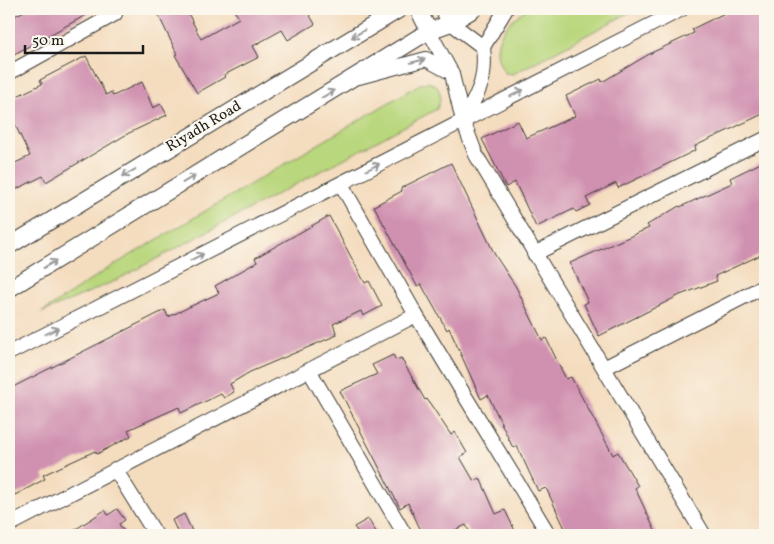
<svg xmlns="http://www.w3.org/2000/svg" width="774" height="544" font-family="Vollkorn,serif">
	<rect width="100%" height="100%" fill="#fbf7ec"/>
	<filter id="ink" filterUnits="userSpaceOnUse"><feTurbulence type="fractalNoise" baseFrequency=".02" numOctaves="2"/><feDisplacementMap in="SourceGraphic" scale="10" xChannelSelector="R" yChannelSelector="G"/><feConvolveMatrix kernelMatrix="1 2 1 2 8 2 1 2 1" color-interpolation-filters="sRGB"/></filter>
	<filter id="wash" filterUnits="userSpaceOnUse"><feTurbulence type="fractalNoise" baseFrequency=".0096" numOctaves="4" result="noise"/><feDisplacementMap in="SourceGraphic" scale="20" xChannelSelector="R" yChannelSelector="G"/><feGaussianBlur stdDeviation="1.12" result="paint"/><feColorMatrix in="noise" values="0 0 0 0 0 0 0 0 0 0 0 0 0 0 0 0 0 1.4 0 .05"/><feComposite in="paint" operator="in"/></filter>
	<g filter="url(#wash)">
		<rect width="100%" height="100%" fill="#f4dcbe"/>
		<path fill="#b9d77d" stroke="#6a7a4c" d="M527,9H636L513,74L505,73C486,47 504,23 527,9Z
			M428,82L436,85C442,94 441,99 437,109L115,281L41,313L109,268L420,84Z"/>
		<g id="blocks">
			<path fill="#d091b0" d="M28,9H97L9,57V19Z
				M164,9H186L201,39L239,18L233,9H306L315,24L288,40L282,30L253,46L259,57L224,75L225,77L197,93L175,55L177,54L157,12Z
				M733,9H765V113L695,146L696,150L618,188L616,183L586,198L590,205L576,212L574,209L536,227L515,182L506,187L482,139L518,121L526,138L575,116L566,96L601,79L602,82L651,53L694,33L692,29Z
				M86,56L106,95L111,92L113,96L142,82L153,108L161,104L167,115L129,133L46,182L43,176L9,193V166L30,156L9,112V100L42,84L40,80Z
				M765,161V253L715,276L717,281L680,295L599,336L584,304L588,302L570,263L649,228L647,225L679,206L680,207L732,183L730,178Z
				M451,163L495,255L516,287L542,340L546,338L566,379L571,377L613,455L618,452L638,486L635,488L657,535H568L546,488L538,491L517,446L513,448L488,395L481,399L449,328L447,330L421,284L417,286L374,206L402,191L401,188Z
				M329,216L365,283L369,281L382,306L363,316L361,311L333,324L337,335L250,372L230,384L234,392L224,398L221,394L181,413L179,407L128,430L131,436L97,454L95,451L43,475L45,479L15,495L9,482V389L165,310L168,317L219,293L215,286L257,262L255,258Z
				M393,355L396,360L401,358L425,400L427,399L451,435L455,432L467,453L460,457L474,481L480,478L496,514L505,510L517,535H471L466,525L444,535H423L408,503L400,508L340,391L377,374L372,365Z
				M117,509L125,520L119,524L126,535H67L105,510L108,515Z
				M184,514L192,531L179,535L172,520Z
				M368,519L378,535H360L354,527Z"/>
		</g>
	</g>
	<g filter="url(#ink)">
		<use href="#blocks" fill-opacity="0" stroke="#3c3934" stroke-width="1"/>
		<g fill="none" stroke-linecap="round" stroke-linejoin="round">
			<g stroke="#3c3934" stroke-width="16">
				<path id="minor" d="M451,23L483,47C487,81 478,93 463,121
					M429,31L452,74L463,121L476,155L704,535
					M483,47L506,9
					M9,73L115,14
					M359,77L426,59L452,73
					M341,184L416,315L549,535
					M534,254L765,139
					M9,353L682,9
					M604,368L765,286
					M309,370L405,535
					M115,469L156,535
					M9,525L416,315"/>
			</g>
			<g stroke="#3c3934" stroke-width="18">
				<path id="tertiary" d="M418,9L429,31
					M443,9L451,23
					M9,246L400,9
					M9,289L429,31L451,23L474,9"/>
			</g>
			<use href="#minor" stroke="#fff" stroke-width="14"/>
			<use href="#tertiary" stroke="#fff" stroke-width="16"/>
		</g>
		<defs><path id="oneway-shaft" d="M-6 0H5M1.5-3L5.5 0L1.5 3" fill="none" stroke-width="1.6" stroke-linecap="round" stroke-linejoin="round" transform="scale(1.25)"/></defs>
		<g stroke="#999">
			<use href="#oneway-shaft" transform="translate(358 34) rotate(149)"/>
			<use href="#oneway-shaft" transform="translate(418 61) rotate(-13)"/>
			<use href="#oneway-shaft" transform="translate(517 93) rotate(-27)"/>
			<use href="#oneway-shaft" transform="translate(328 94) rotate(-31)"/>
			<use href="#oneway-shaft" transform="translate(373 167) rotate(-27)"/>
			<use href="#oneway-shaft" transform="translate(129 173) rotate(149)"/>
			<use href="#oneway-shaft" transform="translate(189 179) rotate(-31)"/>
			<use href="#oneway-shaft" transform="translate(197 257) rotate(-27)"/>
			<use href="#oneway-shaft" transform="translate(50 264) rotate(-31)"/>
			<use href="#oneway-shaft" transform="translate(52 331) rotate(-27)"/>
		</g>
	</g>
	<g text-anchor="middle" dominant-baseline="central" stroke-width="4" stroke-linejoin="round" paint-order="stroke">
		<g font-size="15" fill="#1c1c1c" stroke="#fbf7ec">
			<text transform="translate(204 127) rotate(-31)">Riyadh Road</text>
		</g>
	</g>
	<rect width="774" height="544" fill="none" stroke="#fbf7ec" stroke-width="30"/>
	<path d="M25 45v8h118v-8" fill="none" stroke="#1c1c1c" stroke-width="2.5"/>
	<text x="32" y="45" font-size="15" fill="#1c1c1c" stroke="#fbf7ec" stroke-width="4" paint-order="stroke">50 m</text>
</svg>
